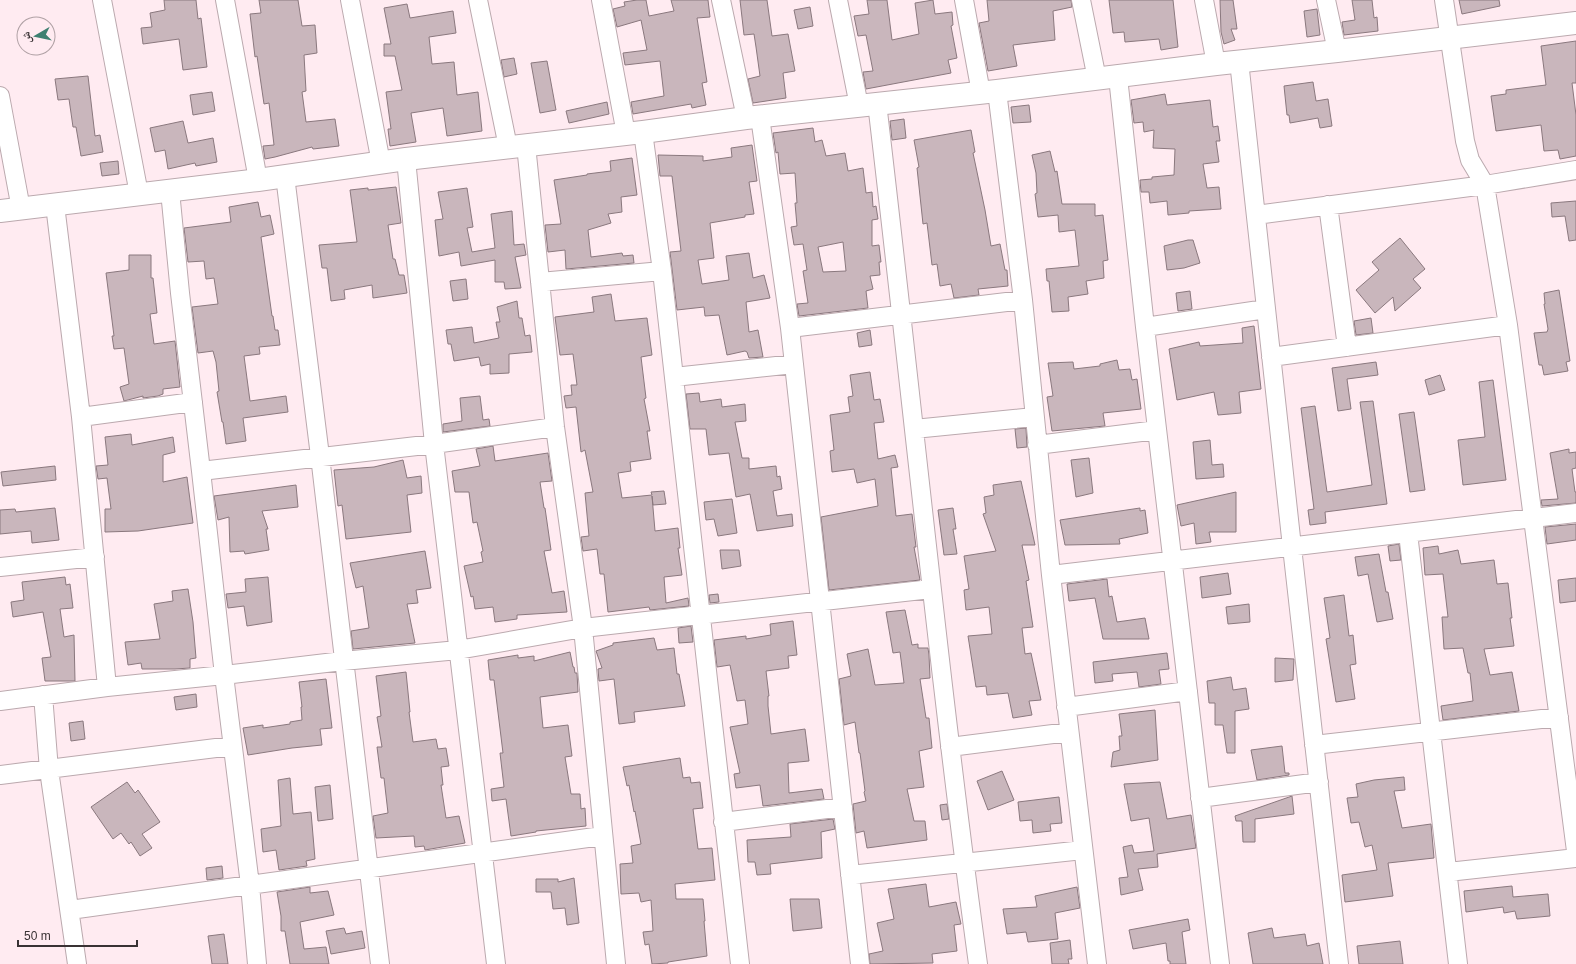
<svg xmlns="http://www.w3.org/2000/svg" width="1576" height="964" font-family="Arial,'Noto Naskh Arabic',sans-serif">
	<rect width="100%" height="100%" fill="#ffebf1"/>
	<path fill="#c9b6bc" stroke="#8a787e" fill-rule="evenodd" d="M164,0H196L198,19L201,18L207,67L183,70L179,39L143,44L141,28L152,27L150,13L165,10Z
		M259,0H298L302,26L315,25L317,53L304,55L306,91L302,92L306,122L335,119L339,146L313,149L312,147L275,157L265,159L263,146L274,145L269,103L264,104L257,56L255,57L250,14L261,13Z
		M637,0H646L649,16L674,11L671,0H708L710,17L697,18L707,82L702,83L706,105L692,108L691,104L633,114L631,102L664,96L660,61L625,65L623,53L647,50L641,20L617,27L613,9L625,6L624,2Z
		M740,0H767L772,36L788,34L795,71L783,73L786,98L753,103L748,79L760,76L756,47L754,34L744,35Z
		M867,0H887L892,40L919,34L915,3L933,0L935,14L952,12L953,25L951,26L957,58L948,60L951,73L866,89L863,72L873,71L866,35L858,36L854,16L869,14Z
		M987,0H1071L1072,7L1053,11L1055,40L1013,45L1017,66L988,71L979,23L989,21Z
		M1109,0H1173L1178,47L1161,50L1159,39L1125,42L1124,32L1113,33Z
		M1220,0H1233L1237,29H1231L1235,40L1224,44L1221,32Z
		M1352,0H1372L1374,18L1377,17L1378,31L1344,35L1342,22L1355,20Z
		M1459,0H1499L1500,6L1462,14Z
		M407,4L410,18L453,11L456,33L429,37L432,64L454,62L457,95L478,92L482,131L447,136L443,108L411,113L416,142L390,146L388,129H391L386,92L402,90L395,56H384V44H391L384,8Z
		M810,7L813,26L798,29L794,10Z
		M1317,9L1320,35L1307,37L1304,11Z
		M1576,41V83H1572L1576,115V156L1560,159L1558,150L1544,151L1541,125L1496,131L1491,96L1506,94V90L1546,85L1541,46Z
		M514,58L517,74L504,77L501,60Z
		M547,61L556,110L540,113L531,63Z
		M88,76L95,136L100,135L103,152L81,156L76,127H73L69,99L58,100L55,79Z
		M1313,82L1316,101L1328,99L1332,126L1320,128L1318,118L1290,123L1289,115H1287L1284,86Z
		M212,92L215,111L193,115L190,95Z
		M1165,94L1167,105L1210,100L1213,127L1218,126L1220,141H1216L1219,162L1203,164L1207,188L1219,187L1221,209L1189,211V213L1168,215L1167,201L1150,203L1149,192H1141L1140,180L1152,179V177L1174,175L1175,149L1153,148L1154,130L1144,132L1143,122L1134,123L1131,100Z
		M607,102L609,114L569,123L566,111Z
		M1029,105L1031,122L1013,123L1011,107Z
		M904,119L906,138L892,140L890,121Z
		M183,121L188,143L213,138L217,162L196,166L195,163L168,169L165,150L155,152L150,128Z
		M813,128L815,142L822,140L826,156L845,153L848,171L863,168L866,193L872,192L873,207L876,206L878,219L872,220V246L879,245L881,262H879L880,275L870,276L873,289L866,291L868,308L799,316L797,304L808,303L803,271L807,270L803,244L794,245L791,227L797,226L795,203H797L795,173L780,174L778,152L776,153L773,133ZM843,242L846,271L823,272L818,247Z
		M971,130L975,152L973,153L985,210L991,246L1000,244L1005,270H1007L1008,286L978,289L979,295L954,298L951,284L940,286L937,264L932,265L927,223L923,224L917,168L919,167L914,140Z
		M752,145L757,181L749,182L754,214L745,215V217L710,223L714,258L698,260L702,284L729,280L726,256L749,253L753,278L764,275L770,298L746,302L749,332L758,330L763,357L749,358L747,352L745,351L727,355L719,315L705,316L704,307L677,310L670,252L681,251L672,176H660L658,155L703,156V161L732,157L731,148Z
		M1050,151L1055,172L1057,171L1062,204H1095V216L1103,215L1108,260L1103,261L1104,278L1086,281L1088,294L1068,297L1069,311L1052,312L1049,281H1047L1046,269L1079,266L1075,230L1059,232L1058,215L1038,217L1035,194L1037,193L1036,173L1032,155Z
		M632,158L637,195L621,197L622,212L608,214L611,223L588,230L591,257L622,253L623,256L633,255L634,263L566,269L565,250L548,252L545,225L561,224L554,180L587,175V174L611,171L610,161Z
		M118,161L119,174L102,176L100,163Z
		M396,187L401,223L388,225L393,259H395L399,275H404L407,293L373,298L372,285L344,290L345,299L331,301L327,268H322L319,245L357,242L350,190L368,188V190Z
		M467,188L473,227L467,228L472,252L495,248L491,214L512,211L514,245L524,244L526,255L515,257L521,288L505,289L504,282H495V260L461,266L459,252L439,256L435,220L443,219L438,192Z
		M1576,201V240L1569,241L1565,216L1552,217L1551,203Z
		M258,202L261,217L270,215L274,234L261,237L272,316H273L275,330H278L280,345L259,347L260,354L244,356L250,401L286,396L288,412L243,418L246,441L226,444L223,422H222L217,392L219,391L216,362L213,351L198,353L192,307L218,304L214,278L206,279L204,261L188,262L184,228L231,222L229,207Z
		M1400,238L1425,269L1413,279L1421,288L1395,311L1393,297L1375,313L1356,290L1379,270L1372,262Z
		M1188,240H1193L1200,263L1184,268L1167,270L1164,246Z
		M129,255H151V278H153L157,313L150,314L154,344L175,341L180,387L163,389V394L158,396L143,398V396L124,401L120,387L129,384L124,348L114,349L112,336H114L106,273L129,270Z
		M466,279L468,299L453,301L450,281Z
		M1559,290L1570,361L1566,362L1568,371L1544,375L1542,365H1539L1534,333L1547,332L1548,329L1544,304H1545L1544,293Z
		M1190,291L1192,309L1178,311L1176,293Z
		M611,294L615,321L647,318L652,355L641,357L646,398L644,399L650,431H647L651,459L630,462L631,471L618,473L622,498L652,495L651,492L664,491L666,504L653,505L652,496L655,531L678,528L680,548H678L682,575L664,577L666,603L688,598L689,606L650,610L649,607L608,612L604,574H600L597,549L583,551L581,537L589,536L585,493L593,492L585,450L581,452L576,407L566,408L564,396L572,395L571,385H577L573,354L560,355L555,317L594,312L592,297Z
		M517,301L519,318H522L525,336L530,335L532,352L509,354V373L490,374V364L481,366L479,357L454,361L451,344H448L446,330L472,327L474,343L499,338L496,322H500L497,307Z
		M1371,318L1373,333L1356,335L1354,321Z
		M1254,326L1261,389L1239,392L1241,413L1218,415L1214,392L1177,400L1169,349L1199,342L1200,346L1243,343L1242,328Z
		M870,330L872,345L859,347L857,333Z
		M1117,360L1119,370L1130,369L1132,380L1137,379L1141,409L1103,413L1105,426L1052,431L1047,397L1053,396L1048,363L1073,362L1074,369L1100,366V364Z
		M1376,362L1378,375L1347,379L1351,409L1338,411L1332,368Z
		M870,372L874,400L880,399L884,422L874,423L878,459L895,455L898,467L891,468L896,516L912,514L916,547H914L920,580L829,590L821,517L878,506L875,479L857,483L854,469L832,472L830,451L834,450L830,415L850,412L848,397L853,396L850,375Z
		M1440,375L1445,390L1429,395L1425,380Z
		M1493,380L1506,480L1463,485L1458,440L1485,437L1479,382Z
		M699,393L700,402L721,399L722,407L745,404L746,421L735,422L742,458H749V469L776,466L777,477L780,476L782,489L773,491L777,516L792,514L793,526L757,531L750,494L736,497L729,453L709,455L706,429H690L686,394Z
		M480,396L483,420L489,419L490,426L443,432V424L462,421L460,398Z
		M1373,401L1387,504L1325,512L1326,523L1310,525L1308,510L1314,509L1301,408L1315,406L1327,492L1372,485L1360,402Z
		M1414,412L1425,490L1410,492L1399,414Z
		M1026,428L1027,447L1017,448L1015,429Z
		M131,434L132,445L173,437L175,452L163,455V482L187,477L193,523L138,531L105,532V509H111L107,478L98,479L96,466L108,465L105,437Z
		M1210,440L1212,465L1223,464L1224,477L1196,479L1193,442Z
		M493,446L495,461L548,453L552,481L540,482L544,508H545L551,550L544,551L552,593L564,591L567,612L517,615V619L495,622L493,607L475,609L473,596L471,597L464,566L483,562L481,552L483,551L477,522L473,523L469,492H455L452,471L480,466L476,449Z
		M1569,449V453L1576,452V468L1572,469L1575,492H1576V503L1542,506L1541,500L1558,499L1550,453Z
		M1089,458L1093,493L1076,497L1071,460Z
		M403,460L407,478L421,476L422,493L407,495L411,532L346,539L342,505L338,506L334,470L374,467Z
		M55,466L56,480L3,486L1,472Z
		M1021,481L1035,545H1022L1029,580L1026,581L1033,627L1022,628L1025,654L1031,653L1041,700L1029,701L1032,715L1013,718L1008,693L987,695L986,686L976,687L968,636L992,634L989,607L966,610L964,590L969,589L964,556L996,551L983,514L986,513L984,497L994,495L993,485Z
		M296,485L298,507L262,511L268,529H266L269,550L245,554L244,551L230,552L229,517L218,520L214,496Z
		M1236,492V532H1209L1211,542L1196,544L1194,523L1181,526L1177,505Z
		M732,499L737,533L718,536L714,519L706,520L704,502Z
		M55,508L59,540L32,543L31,531L0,534V510L15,509L16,512Z
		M953,508L956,529H953L957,554L944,555L938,510Z
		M1140,508V511L1145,510L1148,533L1119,539L1120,544L1065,545L1060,520Z
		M1576,524V540L1547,544L1545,527Z
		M1399,544L1401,560L1390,561L1388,546Z
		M1438,546L1439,554L1458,550L1461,564L1494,560L1497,584L1508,583L1512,618H1510L1514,646L1484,649L1490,675L1512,672L1519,711L1443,720L1441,706L1473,701L1470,673H1468L1463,648L1444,649L1442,617H1448L1443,574L1425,575L1423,548Z
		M720,550H739L741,566L722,569Z
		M425,551L431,588L416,590L418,603L407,604L415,643L353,649L351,631L369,628L363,586L356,588L350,563Z
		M1379,554L1386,592H1388L1393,619L1377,622L1368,574L1358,576L1355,557Z
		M1228,573L1231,594L1202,598L1200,577Z
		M65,577L66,585L70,584L73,608L60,609L64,637L74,635L75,681H45L42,658L51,657L43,612L13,617L11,602L24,600L22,582Z
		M268,577L272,622L247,626L244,606L228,608L226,594L246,592L245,579Z
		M1576,578V601L1560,603L1558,580Z
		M1107,579L1109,597L1112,596L1117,622L1145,618L1149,639H1103L1095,598L1069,601L1067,584Z
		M188,589L193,622L196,658L190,659V668L175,669H142L141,663L128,665L125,642L160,639L154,604L173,601L172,591Z
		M718,594L719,602L710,603L709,595Z
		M1344,595L1349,636L1353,635L1356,664L1350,665L1355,699L1336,702L1326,639L1330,638L1324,598Z
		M1249,604L1250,622L1228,624L1226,607Z
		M905,610L912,645L918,644V648H928L929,655L930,678L920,679L926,718H929L932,748L919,751L924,787L907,789L914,821H925L927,840L867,848L864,831L856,833L853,804L866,801L864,792L865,791L860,753H859L855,722L844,725L839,679L851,676L847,654L868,649L875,685L904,683L900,652L893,653L886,612Z
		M793,621L797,655L788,656L789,668L766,671L769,696H768V706L771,734L805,729L809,761L788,763L789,793L822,789L824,799L763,806L760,785L736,788L734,774L740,773L730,727L748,724L745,700L737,701L730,665L717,667L714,640L746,636V639L771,635L770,624Z
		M691,626L693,642L679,643L678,628Z
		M654,638L657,650L674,648L677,674H679L685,706L634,712L635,722L619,724L614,679L599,681L598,669L602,668L596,651L613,645V643Z
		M570,652L573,667H574L575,673H577L578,692L540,697L543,728L568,725L572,756L565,757L571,794H580L581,809L585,808L586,826L536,831V832L511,836L506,799L492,801L491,789L504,787L500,753H503L494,680H490L488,660L518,655V658L534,656V661Z
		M1167,653L1169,669L1159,670L1161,684L1139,687L1137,672L1112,674L1113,681L1095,683L1093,662Z
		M1275,658L1294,659L1293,680L1275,682Z
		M406,672L410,712H409L413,742L436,739L438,749L446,748L449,766L441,767L443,785H441L446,818L459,816L465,843L425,850L424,846L415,847L414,836L376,838L373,816L388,813L384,778H381L377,747H382L377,717L381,716L376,676Z
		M1231,677L1233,690L1246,688L1249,709L1235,711V753H1227L1223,725H1215V703H1209L1207,681Z
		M326,679L332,728L320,729L322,745L292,748L248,755L243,728L263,725V728L290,724V722L302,720L301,707H302L299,682Z
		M196,694L197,707L176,710L174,697Z
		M1155,710L1158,760L1111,767L1113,752L1120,750L1119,736H1122L1119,714Z
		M83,721L85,739L71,741L69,723Z
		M1282,746L1285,773H1289V775L1257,780L1251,750Z
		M680,758L683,778L690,777L691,783L700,782L703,808L693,809L698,849L712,848L715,880L675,884L676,899H703L705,921H704L707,956L668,962V963L652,964L649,944L645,945L643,932L653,931L651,900L641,902L639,893L621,894L620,864L633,863L631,846L641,844L635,811L634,812L629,785L627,786L623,767Z
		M1002,771L1014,800L988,810L977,781Z
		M1404,777L1405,790L1394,791L1402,828L1431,824L1434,858L1388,863L1393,896L1345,902L1342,875L1377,870L1372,845L1365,847L1359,822L1351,823L1347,798L1358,797L1356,784L1374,780Z
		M290,778L293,814L311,812L315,859L306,861L307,866L279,870L276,850L263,852L261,829L281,826L278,780Z
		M127,782L135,793L138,790L160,822L142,834L152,848L140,856L131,842L129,844L121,833L113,839L91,807Z
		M1160,782L1167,819L1191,815L1196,848L1157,854L1158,867L1138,869L1143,890L1121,895L1119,878L1128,877L1123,847L1132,845L1134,853L1154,851L1149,818L1131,821L1124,784Z
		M330,785L333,819L318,821L315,787Z
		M1292,796L1294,814L1255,819V842H1243L1242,821H1236L1235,816Z
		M1059,797L1062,823L1050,824L1051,831L1033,833L1032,820L1020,821L1018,802Z
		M947,804L949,819L942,820L940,805Z
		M833,819L835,829L821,832L822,858L770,864L771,874L757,875L755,862H748L747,840L791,837L790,824Z
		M222,866L223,878L207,880L206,868Z
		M574,878L579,923L567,925L565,908L553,909L551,892H536V879H558V882Z
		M926,884L929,907L956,902L961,924L954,925L957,951L932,954L933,963L870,964L869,954L883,951L877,923L894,919L888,889Z
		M1512,886L1513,897L1548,894L1550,916L1517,919L1515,911L1504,913L1503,907L1466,912L1464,891Z
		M310,887V893L328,891L334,915L300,922L304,949L326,947L329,964H290L285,931H281V916L277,892Z
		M1077,887L1080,908L1055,913L1058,939L1028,942L1026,932L1007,934L1003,909L1037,907L1035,896Z
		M790,899H819L822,928L793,931Z
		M1188,919L1190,930L1182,932L1186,964H1170V961H1168L1166,943L1133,949L1129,930Z
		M344,928L346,934L362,931L365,948L331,954L326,931Z
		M1272,928L1274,938L1305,934L1307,946L1319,943L1323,964H1253L1248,933Z
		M224,934L228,964H212L208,936Z
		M1070,940L1072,959H1068L1069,964H1052L1050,943Z
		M1400,941L1403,964H1359L1357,946Z"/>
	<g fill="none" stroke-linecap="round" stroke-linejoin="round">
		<g stroke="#bba9ae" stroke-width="20">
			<path id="minor" d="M102,0L139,194
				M225,0L258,180
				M350,0L381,163
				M478,0L508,147
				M601,0L626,134
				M721,0L746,118
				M838,0L859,106
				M964,0L981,93
				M1081,0L1097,79
				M1204,0L1216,64
				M1326,0L1337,51
				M1444,0L1465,141L1470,160L1485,185L1508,325L1576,851
				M1239,61L1292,547L1339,964
				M1118,77L1145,327L1220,964
				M997,91L1023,300L1051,575L1097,964
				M0,96L21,209
				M877,103C911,390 939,678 978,964
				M760,117L790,328L860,964
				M643,132L662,271L740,964
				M526,145L555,427L583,628L616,964
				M406,159L434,444L496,964
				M285,176L320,456L380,964
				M170,191L180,293L201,471L224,675L250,885L257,964
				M55,205L81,417L107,687
				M1328,205L1347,347
				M1256,215L1485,185L1576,170
				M540,282L662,271
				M1145,327L1266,309
				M790,328L1023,300
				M1271,357L1508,325
				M674,377L794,364
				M81,417L193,402
				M914,429L1034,417
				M1037,445L1157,430
				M201,471L434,444L555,427
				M1408,533L1458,964
				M0,567L95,557
				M1051,575L1576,513
				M43,695L49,770L77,964
				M0,701L107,687L224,675L343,661L458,650L583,628L931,589
				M1066,707L1188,691
				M1314,745L1559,717
				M950,747L1069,732
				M0,775L232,746
				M1200,798L1319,782
				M723,822L843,807
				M1448,872L1576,858
				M850,875L1083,850
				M70,910L602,836"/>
		</g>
		<g stroke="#bba9ae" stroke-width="24">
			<path id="tertiary" d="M0,211L258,180L406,159L643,132L746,118L997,91L1216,64L1337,51L1576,23"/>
		</g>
		<use href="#minor" stroke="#fff" stroke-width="18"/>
		<use href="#tertiary" stroke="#fff" stroke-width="22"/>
	</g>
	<g transform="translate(36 36) rotate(261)"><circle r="19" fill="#ffebf1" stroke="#b0a1a5"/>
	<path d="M0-3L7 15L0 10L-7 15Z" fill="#3e8071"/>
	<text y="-6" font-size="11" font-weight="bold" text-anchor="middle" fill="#393234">ش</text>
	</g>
	<path d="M18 940v6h119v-6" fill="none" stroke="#393234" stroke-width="2"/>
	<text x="24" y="940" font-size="12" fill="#393234" stroke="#ffebf1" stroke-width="3" paint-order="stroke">50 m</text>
</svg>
